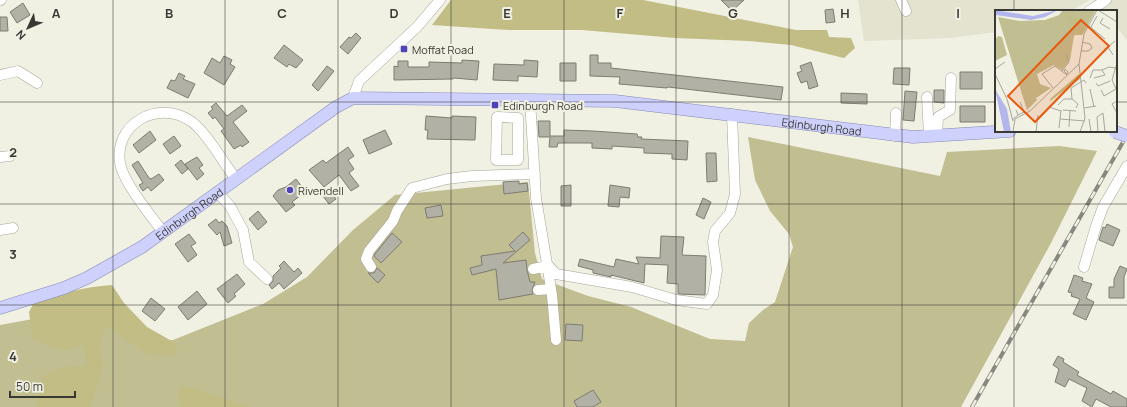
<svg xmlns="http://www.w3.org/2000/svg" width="1127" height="407" font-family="Manrope,sans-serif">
	<rect width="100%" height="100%" fill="#f0f0e3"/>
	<path fill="#e4e3cf" d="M858,0H1090L1070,11H996V32L950,38L864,41Z
		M1093,0H1127V40L1116,27V11H1102Z"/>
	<path fill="#c1be91" d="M748,137L940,176L947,152L1059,146L1097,151L1051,243L961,407H0V325L33,319L97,290L137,343L173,340L263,304L307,277L353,230L395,195L528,182L535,253L542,279L588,296L631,307L710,339L745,341L749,323L763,310L775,302L793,247L789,234L770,211L755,180Z"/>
	<path fill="#c1bd84" d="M451,0H643L796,30H827L829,37L851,38L855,48L844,58L791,45L749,41L675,38L582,30H508L432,25Z
		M112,285L124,303L147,327L177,344L173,356L146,353L105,325L100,346L103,367L91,407H36L42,377L61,368L87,365L84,345L66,350L33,340L29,312L34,302C60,293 84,287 112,285Z
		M183,385L250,407H180L178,392Z"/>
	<path fill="#b1b1a5" stroke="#7d7c71" d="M721,0H744L732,11Z
		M23,3L30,15L17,23L10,12Z
		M833,9L835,22L826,23L825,10Z
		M0,17H7L8,31H0Z
		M356,33L361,38L348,54L340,47L349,37L351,38Z
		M284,45L303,60L296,68L289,64L287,67L274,58Z
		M590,55H598V63H611V68L783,87L781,100L668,87L667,88L619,84L620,77L590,76Z
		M224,56L232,60L230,64L235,67L224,85L204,73L212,58L220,63Z
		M462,60L479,61L477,80L454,78L453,79L394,80V66L398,67V61H408V67H429V62L462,63Z
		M524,60L538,61L537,77L518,76V81L493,80L494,64L524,65Z
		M811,62L818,86L809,89L807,81L801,83L797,73L802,71L800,66Z
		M560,63H576V81H560Z
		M327,66L334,71L318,91L312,85Z
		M894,68H910L909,85L893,84Z
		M960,72H982V89H960Z
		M179,73L185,76L183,79L195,84L188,98L167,88L171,80L175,81Z
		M934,90H944V103L934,102Z
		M905,91L917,92L914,121L903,120Z
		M841,93L867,94V104L841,103Z
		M216,103L227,116L242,105L247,111L233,122L249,142L242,147L241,145L234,149L221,131L224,129L215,117L213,119L208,113L213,109L211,107Z
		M960,106H985V122H960Z
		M426,116L452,118V116L476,117L475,140L427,139L428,130H425Z
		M538,121H550V136H564V130L593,131L637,134L638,137H642L641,139L688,141L687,160L672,159V154L644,153V148L612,146V149L592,148V143H558L557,147H549L550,137H539Z
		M385,130L392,144L369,154L363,140Z
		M150,131L156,140L139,153L133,145Z
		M174,136L181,146L170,154L163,144Z
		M348,147L354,156L348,160L354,169L349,173L359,186L351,191L339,175L324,187L309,170L323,160L326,163Z
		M706,153H716L717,181L707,182Z
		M197,157L203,165L199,168L204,174L197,180L185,164Z
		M181,160L188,169L182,174L175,165Z
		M138,161L149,178L151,179L159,174L164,180L151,191L148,187L143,191L139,185L143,183L132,165Z
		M296,179L302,187L298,191L301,195L292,202L295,205L286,212L273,196L278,190L286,187Z
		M519,181V184L527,183L528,191L504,194L503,182Z
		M571,185V206H561V186Z
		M610,185L630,188L629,198L620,197L619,207L608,206Z
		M330,190L336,199L329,204L323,196Z
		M703,198L711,202L704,219L696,215Z
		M441,205L443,216L427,218L425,208Z
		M258,211L267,222L258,230L249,219Z
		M216,219L219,223L222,221L227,226L232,243L224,246L220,232L217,235L208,225Z
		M1107,224L1120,230L1113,246L1099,240L1103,227L1105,228Z
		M523,232L530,240L503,263L526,260L527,270L530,282H535L532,290L533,294L499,300L496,269L472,275L470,268L482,265L481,256L515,251L509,245Z
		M392,233L402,242L381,263L374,256L375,254Z
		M189,234L196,243L191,246L197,255L188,262L175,244Z
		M661,236L684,237L682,255L706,256L705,295L678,294V284L667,283L668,265L645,264L644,283L611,275V277L593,273V270L578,266L580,259L614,267L616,259L639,264L636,257L660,258Z
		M284,261L294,272L298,268L302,273L284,289L279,283L272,289L269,285L273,281V276L281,268L279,266Z
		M1120,266L1127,269L1124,277V298H1109V287H1114V279Z
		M377,268L385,275L378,283L368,273H374Z
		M237,274L245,284L234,294L236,296L228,303L217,289Z
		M1074,275L1083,278L1082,281L1092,284L1086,298L1094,302L1086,320L1073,314L1080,299L1071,296L1072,293L1068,292Z
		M197,291L207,304L188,320L178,307Z
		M151,298L165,309L155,321L142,311Z
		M566,324L583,325L582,341L565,340Z
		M1058,356L1064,359L1063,362L1079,372L1077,375L1111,394L1113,391L1127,399V407H1111L1096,399L1092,407L1082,401L1087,388L1069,379L1065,387L1055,382L1059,369L1053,365Z
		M593,390L601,402L593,407H577L574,401Z"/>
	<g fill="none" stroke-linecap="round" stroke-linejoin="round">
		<g stroke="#a6a599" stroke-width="11">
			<path id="minor" d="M0,0H1
				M901,0L906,11
				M1089,11L1106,0
				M0,75L18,71L37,83
				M927,97L929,136
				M353,98L359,81L417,27L440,0
				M530,100L536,198L547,264L556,274L632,287L676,300L707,304L713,295L717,270L713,242L715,231L730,213L735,194L732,114
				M497,117L518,118V160H496Z
				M895,136L896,113
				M937,136L938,117L950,110L951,78
				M0,157L10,156
				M218,193L230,206L243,230L249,262L267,279
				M0,230L13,228
				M163,232C151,216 123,182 120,163C114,124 157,100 189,120C205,129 224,164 236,179
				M547,264L552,295L556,340
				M371,267L366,259L369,251L393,221L397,211L412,188L447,179L472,176L535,174
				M1084,267L1096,226L1103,207L1127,166
				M533,269L547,266
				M538,290L551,289"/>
		</g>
		<g stroke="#8688b5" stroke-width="13">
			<g id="major">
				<path id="s1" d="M0,308L64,288L87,278L142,247L336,107L353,98L615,101L913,137L1010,131"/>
			</g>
		</g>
		<use href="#minor" stroke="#fff" stroke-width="10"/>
		<use href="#major" stroke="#cfd1fd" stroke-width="12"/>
		<g stroke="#888880" stroke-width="4">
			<path id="rail" d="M972,407L1127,135"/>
		</g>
		<use href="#rail" stroke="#f0f0e3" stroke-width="2.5" stroke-dasharray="8" stroke-linecap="butt"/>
		<g stroke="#8688b5" stroke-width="13" stroke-linecap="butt">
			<path id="major-bridge" d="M1115,132L1127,136"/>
		</g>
		<use href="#major-bridge" stroke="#cfd1fd" stroke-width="12"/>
	</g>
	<path fill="none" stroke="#393934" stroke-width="1" stroke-opacity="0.55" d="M113,0V407M225,0V407M338,0V407M451,0V407M564,0V407M676,0V407M789,0V407M902,0V407M1014,0V11M0,102H996M1116,102H1127M1014,131V407M0,204H1127M0,305H1127"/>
	<g fill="#5043ba" stroke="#f0f0e3" stroke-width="1.5">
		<rect x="400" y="45" width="8" height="8" rx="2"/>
		<rect x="491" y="101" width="8" height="8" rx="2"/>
		<circle cx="290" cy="190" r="4"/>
	</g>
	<g text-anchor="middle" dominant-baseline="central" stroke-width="4" stroke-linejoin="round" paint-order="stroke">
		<g font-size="11" fill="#393934" stroke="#f0f0e3" text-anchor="start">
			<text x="412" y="49">Moffat Road</text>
			<text x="503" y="105">Edinburgh Road</text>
			<text x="298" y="190">Rivendell</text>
		</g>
		<g font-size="11" fill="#393934" stroke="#f0f0e3">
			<text stroke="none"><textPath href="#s1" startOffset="884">Edinburgh Road</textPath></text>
			<text stroke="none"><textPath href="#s1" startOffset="213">Edinburgh Road</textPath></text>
		</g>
	</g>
	<g transform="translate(995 10)">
		<rect width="122" height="122" fill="#f0f0e3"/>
		<path d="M68,0H101L88,24L82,23L79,26L75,50L67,60L59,55L42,64L45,74L56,78L41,88L42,90L32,100L3,7L25,11L50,10L64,5ZM3,26L7,27L12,45L0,51V30Z" fill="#c1be91"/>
		<path d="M76,2V8H82L85,15L84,19L91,18L87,25H78L85,22L72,6ZM84,64L85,69L55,91V89Z" fill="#c1bd84"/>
		<path d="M0,0L38,6L63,0L50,7L36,10L1,5ZM0,79L12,99L16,122H9Z" fill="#b3b6ec"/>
		<path fill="none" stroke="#a7a79d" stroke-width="1" d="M103,0L122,12M108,8L105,13L115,19M93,15L110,29M96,17L102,6M86,41H93L97,38L95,34L87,32M118,45L113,37L120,31M122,53L117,70L122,81M84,54L90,108L85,122M0,59L10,52M70,59L73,62L72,64L69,61ZM107,60L114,57L120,58M67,61L74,52L71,44M0,64L12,89L18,111M95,68L98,60H107M99,68L110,65L107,60M101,73L103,76L115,71M58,78L47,64L60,56L72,65M95,79L99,97M106,80L109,86L121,79M122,91L117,94L122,103M63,95L69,89H77M54,97L66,101M81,98L83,94L77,89L76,78L89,70L91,73M89,98L101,96M68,100L81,101M23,105L29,102L25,92M65,109L90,111M94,109L96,122M17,110L23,105L21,100M74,117L75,101M64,118L66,100M18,122L20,109L35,101L84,54L89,24L102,0M41,122L43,105M103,122L102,107L108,103L110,122"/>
		<path fill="#e8590c" fill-opacity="0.15" stroke="#e8590c" stroke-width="2" d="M86,10L114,36L40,112L13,86Z"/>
		<rect width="122" height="122" fill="none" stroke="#393934" stroke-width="2"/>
	</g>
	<g font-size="13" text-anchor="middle" font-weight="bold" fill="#393934" stroke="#f0f0e3" stroke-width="4" stroke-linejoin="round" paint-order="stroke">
		<text x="56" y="18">A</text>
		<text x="169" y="18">B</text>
		<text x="282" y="18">C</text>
		<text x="394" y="18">D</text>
		<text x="507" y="18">E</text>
		<text x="620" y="18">F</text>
		<text x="733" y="18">G</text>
		<text x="845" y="18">H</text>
		<text x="958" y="18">I</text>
		<text x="13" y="157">2</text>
		<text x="13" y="259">3</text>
		<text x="13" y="361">4</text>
	</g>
	<g transform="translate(28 28) rotate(226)" stroke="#f0f0e3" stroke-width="3" paint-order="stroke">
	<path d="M0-3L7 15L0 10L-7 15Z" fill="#393934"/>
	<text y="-6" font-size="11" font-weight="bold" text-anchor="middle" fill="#393934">N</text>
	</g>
	<path d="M10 391v6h65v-6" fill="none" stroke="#393934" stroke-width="2"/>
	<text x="16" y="391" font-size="12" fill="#393934" stroke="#f0f0e3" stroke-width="3" paint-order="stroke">50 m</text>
</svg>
